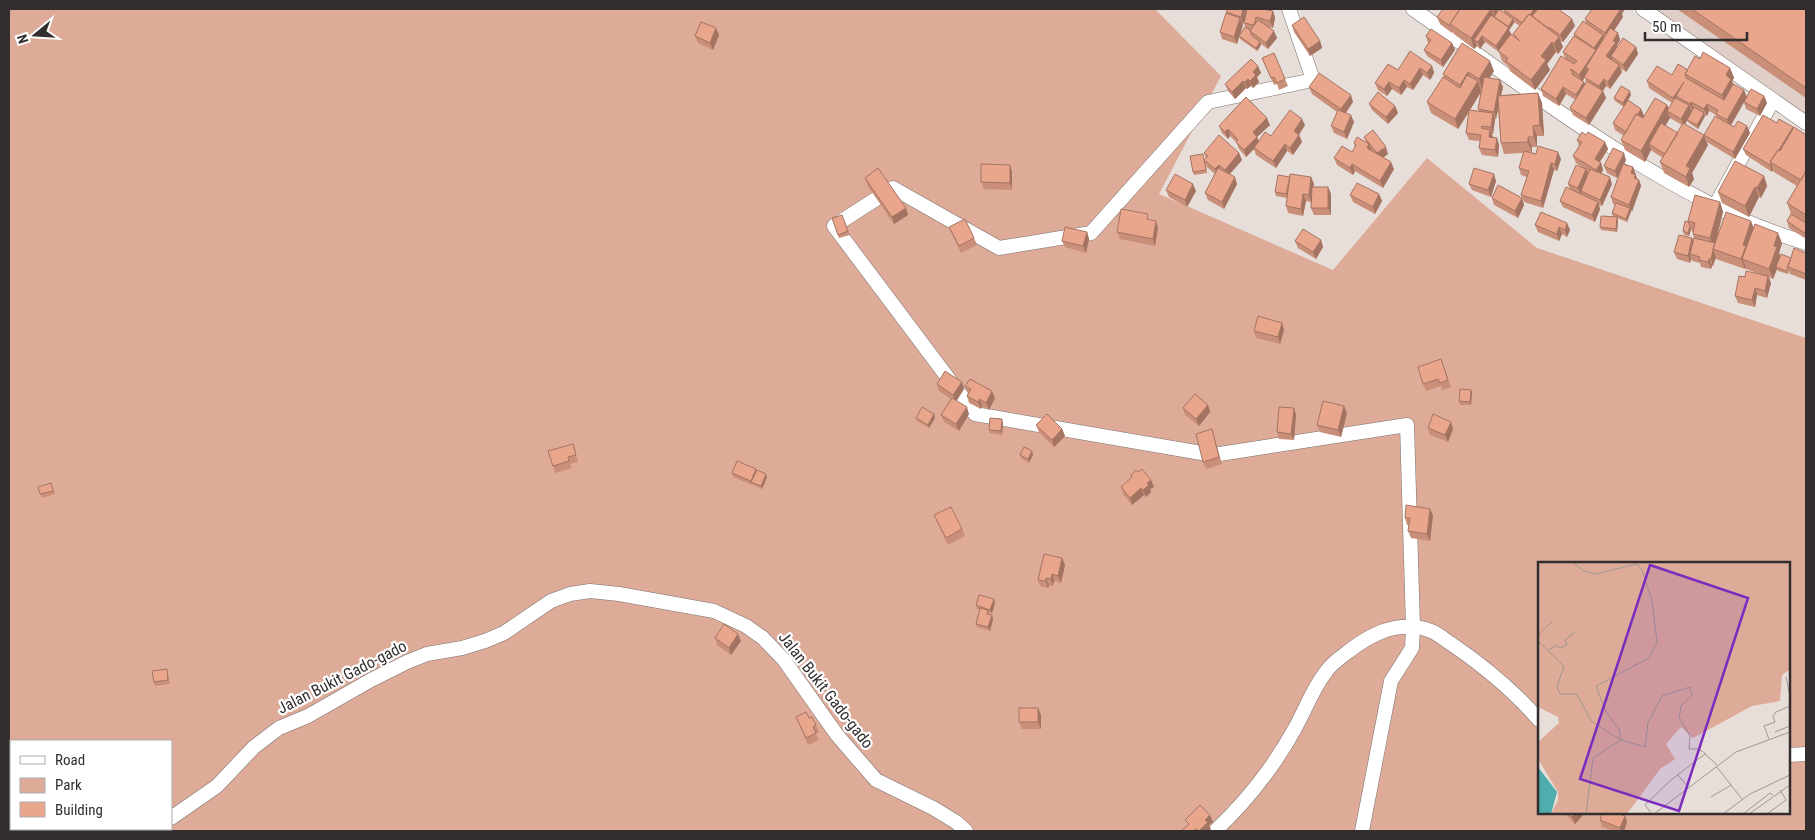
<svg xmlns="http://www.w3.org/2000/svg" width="1815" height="840" font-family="'Roboto Condensed',sans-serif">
	<rect width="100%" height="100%" fill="#e7ddd9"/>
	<path fill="#e0cfc8" d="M1641,9H1806V121Z"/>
	<path fill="#ddab98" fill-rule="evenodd" d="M9,9H1155L1221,76L1159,194L1333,270L1427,158L1537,248L1806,338V831H9ZM1539,564H1789V814H1539ZM11,741H171V829H11Z"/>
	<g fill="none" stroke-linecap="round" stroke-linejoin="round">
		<g stroke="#7c726f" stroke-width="15">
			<path id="minor" d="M1289,9L1313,80L1208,102L1091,233L999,248L893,188L834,226L975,414L1213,455L1407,425L1413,627L1412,648L1391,681L1362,831
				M1413,9C1519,83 1622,163 1739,218C1761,228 1783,236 1806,243
				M1643,9L1806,123
				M1715,206L1773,100
				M1789,755L1806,754
				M171,818L217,786L254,747L279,728L308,716L371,680L407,662L427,654L462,648L485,641L504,633L551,601L570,594L590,591L619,594L714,611L746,626L763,638L784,660L837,735L876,780L933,808L956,822L966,831
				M150,831L154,829
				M1215,831C1247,801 1273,768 1294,730C1305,711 1312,690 1325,673C1332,662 1343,656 1353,648C1371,635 1390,625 1413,627C1418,627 1426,629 1431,631C1439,634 1446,641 1453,645C1485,667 1514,691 1539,720"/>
		</g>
		<use href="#minor" stroke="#fff" stroke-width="14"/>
	</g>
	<path fill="#c98f78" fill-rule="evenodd" d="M1228,9H1264L1273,11L1275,18L1273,28L1269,27L1277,38L1268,49L1261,44V45L1257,51L1240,39L1239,36L1237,44L1222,39L1220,32L1227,14L1226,12ZM1244,21V23L1245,27L1240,34L1243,25L1242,24H1243Z
		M1460,9H1502L1500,11L1505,14L1503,9L1537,10L1575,26L1563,42L1560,41L1563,47L1558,54L1556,52L1547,64L1550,70L1535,90L1510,71L1508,66L1502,61L1499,52L1485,42L1480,49L1477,46L1474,49L1454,34L1453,32L1452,33L1440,24L1437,17ZM1514,22L1520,26L1513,34L1514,36L1511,34L1509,30L1514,23Z
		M1677,9H1806V98Z
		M1622,14L1623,17L1614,30L1618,33L1620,40L1617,45V47H1636L1638,54L1626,72L1620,68L1622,72L1610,89L1606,86L1603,91L1606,98L1589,125L1573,115L1570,108L1576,100L1566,94L1559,106L1543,96L1541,89L1565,58L1563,52L1574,36V34L1586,23L1585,19ZM1585,77L1586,82L1585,84L1582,81Z
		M1292,25L1320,41L1322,48L1310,56L1294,32Z
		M716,28L719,35L713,50L698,43L695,36Z
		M1426,36L1452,43L1455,50L1443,67L1427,56L1424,50L1428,43Z
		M1262,58L1285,79L1288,86L1279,90L1277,84L1274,85Z
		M1700,59L1730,68L1734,78L1732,81L1733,84L1744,90L1746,97L1764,96L1767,103L1760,116L1746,109L1744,102L1731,125L1734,127L1747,126L1750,133L1735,159L1707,142L1704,135L1717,117L1716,115L1709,111L1707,116L1704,115L1705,116L1698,129L1689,123L1687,120L1685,124L1708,145L1692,173L1694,179L1689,187L1664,173L1660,162L1663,158L1652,151L1651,150L1645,162L1625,150L1621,140L1624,136L1615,130L1613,123L1624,107L1615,101L1614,98L1631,95L1628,100L1641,109L1644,116L1642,118L1667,105L1669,109L1672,103L1649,88L1647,81L1688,70ZM1670,118L1682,125L1677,133L1665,125Z
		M1258,66L1261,73L1257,77L1259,82L1253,88L1251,86L1247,89L1246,88L1235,99L1228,91L1225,84Z
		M1432,66L1434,73L1430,80L1423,75L1413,90L1407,87L1401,95L1392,89L1387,96L1378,90L1375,83L1398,70Z
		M1494,71L1489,78L1503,87L1501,95L1538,93L1542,103L1544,136H1537V147H1532V152H1529L1561,159L1557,171L1554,170L1543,208L1524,202L1521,195L1527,177L1521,175L1519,168L1524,153L1504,154L1501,143L1498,109L1496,119H1495L1493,134H1492L1493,137L1497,138L1499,145L1498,157L1482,155L1479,148L1480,141L1469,140L1466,133L1469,112L1458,129L1431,113L1427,102L1444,78L1443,74ZM1481,92L1478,109L1479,111L1470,110Z
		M1309,87L1353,102L1346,113L1354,122L1347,139L1334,133L1331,126L1337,112L1312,94Z
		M1369,104L1395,106L1398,113L1388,124L1372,110Z
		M1777,123L1793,127V128L1806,135V239L1789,228L1787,221L1791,214L1787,203L1797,186L1774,172L1773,170L1772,172L1746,155L1743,149Z
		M1270,125L1257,137L1259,141L1305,125L1299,134L1302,142L1293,155L1287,151L1276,168L1256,155L1254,149L1246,157L1239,149L1236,142L1230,136L1228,139L1222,133L1219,126Z
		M1586,135L1605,142L1608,149L1600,162L1601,163L1603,170L1601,174L1612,184L1602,206L1599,205L1600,209L1595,222L1563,207L1560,201L1570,189L1568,184L1585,169L1576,163L1573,156L1579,146L1577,140Z
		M1364,137L1388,154L1383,158L1394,169L1383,188L1355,171L1353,175L1337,165L1334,158L1352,152L1355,147L1354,143L1366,142Z
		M1204,153H1239L1242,160L1230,174L1237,184L1224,209L1208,200L1205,193L1215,174L1207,167L1206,163L1207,173L1194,175L1193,172L1206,158Z
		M1626,160L1624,164L1633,167L1637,179L1639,180L1641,186L1627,222L1617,218L1618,221L1617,232L1601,230L1600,227L1613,217L1612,213L1615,205L1613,204L1611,197L1621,171L1617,178L1607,173L1604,166Z
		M1010,165L1012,172V190L984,189L981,182Z
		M1764,176L1767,186L1761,198L1759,197L1749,217L1722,203L1718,192Z
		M1290,177H1311L1314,184L1313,187H1328L1331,194V215H1314L1311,208L1312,198L1311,202L1306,201L1303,216L1288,213L1286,206L1287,198L1276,196L1275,192Z
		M865,178L906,208L908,215L894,224L867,185Z
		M1496,181L1491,197L1472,190L1469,184Z
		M1166,190L1196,191L1187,207L1169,197Z
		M1379,194L1382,201L1375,214L1353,202L1350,195Z
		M1695,195L1720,202L1723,212L1717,237L1754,228L1782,243L1779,253L1780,256L1791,258L1806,253V280L1790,274L1789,271L1788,274L1778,271L1777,269L1773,279L1769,277L1771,283L1767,298L1757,295L1755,307L1738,303L1735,296L1745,277L1759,274L1746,269V267L1745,269L1716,259V257L1713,266H1712L1711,269L1701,267L1700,263L1692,261L1691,259L1690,263L1677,259L1674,252L1692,238L1693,240L1694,238L1693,234V232H1692L1691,229L1689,236L1684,235L1683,231L1688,222Z
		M1492,198H1522L1524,205L1518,218L1494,205Z
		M842,215L850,235L839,238L832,218Z
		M1150,220L1158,228L1155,246L1120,239L1117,232Z
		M1567,223L1570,230L1567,237L1562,234L1559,241L1538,232L1535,225Z
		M949,227L974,238L977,245L961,253L952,234Z
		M1087,232L1089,239L1086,253L1065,247L1062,241Z
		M1321,240L1323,247L1316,259L1298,248L1295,241Z
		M1282,323L1284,330L1280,344L1256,338L1254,331Z
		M1441,359L1451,387L1442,390L1441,386L1426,391L1423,384Z
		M962,382L964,389L956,401L969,414L959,431L944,422L941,415L951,399L939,391L937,384Z
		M965,386L995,398L989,410L982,406L981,409L969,403L967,396L968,393Z
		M1471,390L1472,393L1471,405H1460L1459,401Z
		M1208,405L1210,412L1199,426L1185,415L1183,408Z
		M1294,408L1296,415L1294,440L1279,439L1277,432Z
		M1347,413L1341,437L1320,432L1317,425Z
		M934,414L935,418L929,428L917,421L916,418Z
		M1451,422L1453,429L1448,442L1430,435L1428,428Z
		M1003,423L1002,435L990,433L989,430Z
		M1036,425L1062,429L1065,436L1054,447L1039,432Z
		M1212,429L1222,464L1206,469L1203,462Z
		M573,444L578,462L570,464L572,468L555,473L553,466Z
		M1020,455H1033L1029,463L1021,458Z
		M756,469V471L767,477L762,489L753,485L752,484V485L733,477L732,473Z
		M1138,472L1151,480L1154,487L1150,489L1151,492L1146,497L1144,495L1132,505L1123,494L1121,487L1132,478L1131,475Z
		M51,483L55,494L42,498L38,487Z
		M1430,509L1433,515L1430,541L1411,538L1408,531L1409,525H1407L1405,518Z
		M934,515L962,529L965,536L948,545L937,522Z
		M1062,558L1065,565L1061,583L1054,581L1053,586L1049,585L1048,588L1040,586L1038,580Z
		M994,599L995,603L992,613H989V614L993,619L990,631L977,627L976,624L980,610L977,609L976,605Z
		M715,638L741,641L731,655L717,645Z
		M168,673L170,684L155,686L154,682Z
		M1038,708L1041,715V729H1022L1019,722Z
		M796,717L809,718L816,725L819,732L816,734L819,740L808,745Z
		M1565,814H1584L1575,824Z
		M1625,816L1627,822L1624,831H1613L1602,827L1600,820Z"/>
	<path fill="#a47462" d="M1243,9H1248L1243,24L1241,17Z
		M1491,9L1495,19L1482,36L1485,42L1480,49L1478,42L1474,40L1477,46L1474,49L1471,38Z
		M1495,9H1502L1495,18L1493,11Z
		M1534,9H1537L1539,13L1523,24Z
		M1618,9H1625L1622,14L1623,17L1608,40L1605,33Z
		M1273,11L1275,18L1273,28L1270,21Z
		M1240,18L1243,25L1237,44L1234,37Z
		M1513,19L1514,23L1509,30L1511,34L1498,51L1496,46Z
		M1572,19L1575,26L1563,42L1560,35Z
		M716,28L719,35L713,50L710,43Z
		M1274,31L1277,38L1268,49L1266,43Z
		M1618,33L1620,40L1617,45L1618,49L1611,56L1612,59L1609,63L1606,56L1613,41Z
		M1603,35L1606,42L1586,67L1588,72L1582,82L1579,75L1595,51L1594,48Z
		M1559,37L1563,47L1558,54L1554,44Z
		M1320,41L1322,48L1310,56L1308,49Z
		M1260,42L1261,45L1257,51L1256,48Z
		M1552,42L1556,52L1547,64L1550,70L1535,90L1531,80L1541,56Z
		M1452,43L1455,50L1443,67L1441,60Z
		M1636,47L1638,54L1626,72L1623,65Z
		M1490,61L1494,71L1482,90L1479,79Z
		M1619,65L1622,72L1610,89L1608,82Z
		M1258,66L1261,73L1257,77L1259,82L1253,88L1250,81L1253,72Z
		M1432,66L1434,73L1430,80L1427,73Z
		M1420,68L1423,75L1413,90L1410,84Z
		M1730,68L1734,78L1732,81L1735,89L1726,105L1722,95L1726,75Z
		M1468,72L1471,83L1464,95L1460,85Z
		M1248,79L1251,86L1247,89L1245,82Z
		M1604,79L1606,86L1601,93L1599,86Z
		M1404,80L1407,87L1401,95L1399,88Z
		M1500,80L1503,87L1496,119L1494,112Z
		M1243,81L1246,88L1235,99L1232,92Z
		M1478,81L1481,92L1458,129L1455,119Z
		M1389,82L1392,89L1387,96L1384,89Z
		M1584,82L1587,89L1579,102L1576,95Z
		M1684,82L1676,96L1678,101L1676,105L1673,98Z
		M1563,87L1566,94L1559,106L1556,99Z
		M1744,90L1747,97L1730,127L1727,120Z
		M1603,91L1606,98L1589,125L1586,118Z
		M1630,91L1631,95L1624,107L1623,103Z
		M1538,93L1542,103L1544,136L1540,125Z
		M1351,95L1353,102L1343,116L1341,109Z
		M1764,96L1767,103L1760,116L1757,109Z
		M1691,102L1694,109L1693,111L1690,104Z
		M1707,104L1709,111L1707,116L1704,109Z
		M1667,105L1671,113L1667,111L1670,118L1653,147L1649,144L1651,150L1645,162L1641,151Z
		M1689,105L1692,112L1684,126L1681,119Z
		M1395,106L1398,113L1388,124L1386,117Z
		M1641,109L1644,116L1629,139L1626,132Z
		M1493,113L1495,120L1493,134L1491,127Z
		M1704,113L1705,116L1698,129L1697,125Z
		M1351,115L1354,122L1347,139L1344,132Z
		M1267,118L1270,125L1257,137L1260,144L1254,148V149L1246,157L1244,150L1253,132Z
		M1302,119L1305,125L1297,138L1294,131Z
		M1533,126L1537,136V147L1534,137Z
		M1747,126L1750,133L1735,159L1733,152Z
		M1793,127L1795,134L1771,162Z
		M1228,129L1230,136L1228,139L1225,132Z
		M1490,130L1493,137L1492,144L1489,137Z
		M1299,135L1302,142L1293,155L1290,148Z
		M1704,135L1708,145L1692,173L1694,179L1689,187L1686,177V166Z
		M1528,137L1532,147V152L1528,142Z
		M1497,138L1499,145L1498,157L1495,150Z
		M1605,142L1608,149L1597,166L1595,159Z
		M1285,144L1287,151L1276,168L1273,161Z
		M1369,144L1372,151L1367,148Z
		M1386,147L1388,154L1380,160L1377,153Z
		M1558,152L1561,159L1557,171L1555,164Z
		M1239,153L1242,160L1227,177L1225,170Z
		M1624,153L1626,160L1617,178L1615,171Z
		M1391,162L1394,169L1383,188L1380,181Z
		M1551,163L1554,170L1543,208L1541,201Z
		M1601,163L1603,170L1599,177L1596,170Z
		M1771,163L1773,170L1772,172L1770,165Z
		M1352,164L1355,171L1353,175L1350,168Z
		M1010,165L1012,172V190L1010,183Z
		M1219,165L1221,172L1218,176L1215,169Z
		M1633,167L1638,181L1639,180L1641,186L1632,212L1629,205L1631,173Z
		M1586,169L1589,176L1581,191L1582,193L1581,195L1578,188Z
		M1494,174L1496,181L1491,197L1488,190Z
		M1764,176L1767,186L1761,198L1757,188Z
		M1235,177L1237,184L1224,209L1222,202Z
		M1311,177L1314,184L1311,202L1309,195Z
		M1610,177L1612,184L1602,206L1600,200Z
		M1193,184L1196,191L1187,207L1185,200Z
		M1328,187L1331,194V215L1328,208Z
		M1755,187L1759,197L1749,217L1745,206Z
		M1303,194L1306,201L1303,216L1301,209Z
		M1379,194L1382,201L1375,214L1373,207Z
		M1522,198L1524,205L1518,218L1515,211Z
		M1598,202L1600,209L1595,222L1592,215Z
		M1720,202L1723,212L1714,248L1710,238Z
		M906,208L908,215L894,224L892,217Z
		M1630,208L1631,211L1627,222L1626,219Z
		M1617,217L1618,221L1617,232L1616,229Z
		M1156,221L1158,228L1155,246L1153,239Z
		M1751,221L1755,231L1742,259L1746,267L1745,269L1741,259L1743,245Z
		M1567,223L1570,230L1567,237L1565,230Z
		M1690,226L1691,229L1689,236L1688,233Z
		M1559,227L1562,234L1559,241L1557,234Z
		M1087,232L1089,239L1086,253L1083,246Z
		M1778,233L1782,243L1779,253L1781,258L1776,267L1777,269L1773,279L1769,269L1774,246Z
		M1692,238L1695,245L1690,254L1691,259L1690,263L1688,256Z
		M1321,240L1323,247L1316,259L1313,252Z
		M1713,250L1716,257L1713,266L1711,259Z
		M1709,259L1712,266L1711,269L1708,262Z
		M1768,276L1771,283L1767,298L1765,291Z
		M1755,288L1757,295L1755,307L1752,300Z
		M1282,323L1284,330L1280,344L1278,337Z
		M962,382L964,389L956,402L953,395Z
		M1471,390L1472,393L1471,405L1470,402Z
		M992,391L995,398L989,410L986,403Z
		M980,399L982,406L981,409L978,402Z
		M1208,405L1210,412L1199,426L1196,419Z
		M1344,406L1347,413L1341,437L1338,430Z
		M967,407L969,414L959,431L956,424Z
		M1294,408L1296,415L1294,440L1291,434Z
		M934,414L935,418L929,428L928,425Z
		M1002,419L1003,423L1002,435L1001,431Z
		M1451,422L1453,429L1448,442L1445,435Z
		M1062,429L1065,436L1054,447L1052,440Z
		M1032,451L1033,455L1029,463L1028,459Z
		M766,474L767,477L762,489L761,486Z
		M1151,480L1154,487L1150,489L1151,492L1146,497L1143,490L1147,483Z
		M1141,488L1144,495L1132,505L1130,498Z
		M1430,509L1433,515L1430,541L1427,534Z
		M1062,558L1065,565L1061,583L1058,576Z
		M1052,574L1054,581L1053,586L1051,579Z
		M1046,578L1049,585L1048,588L1046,581Z
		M994,599L995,603L992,613L990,610Z
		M992,615L993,619L990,631L988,627Z
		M738,634L741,641L731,655L729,648Z
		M1038,708L1041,715V729L1038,722Z
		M1575,814H1584L1575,824L1572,817Z
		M1210,815L1213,822L1209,825L1211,829L1209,831H1199L1205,820Z
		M1625,816L1627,822L1624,831H1621L1620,828Z"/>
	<path fill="#eaa68c" stroke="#a47462" d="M1228,9H1243L1241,17L1226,12Z
		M1247,9H1262L1273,11L1270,21L1256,17L1254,25L1244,23Z
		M1443,9H1460L1450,24V26L1437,17Z
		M1460,9H1491L1471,38L1450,24Z
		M1499,9L1513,19L1508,27L1494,17Z
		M1503,9H1534L1530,15L1529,14L1522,23Z
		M1538,9H1558L1572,19L1560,35L1549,27L1548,28L1532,16Z
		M1592,9H1619L1620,10L1605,33L1585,19Z
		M1692,9H1806V88Z
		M1226,13L1240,18L1234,37L1220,32Z
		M1529,14L1559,37L1554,44L1552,42L1541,56L1546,60L1531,80L1506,61L1508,58L1498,51L1511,34L1520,41L1513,34Z
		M1491,15L1509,27L1496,46L1482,36L1478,42L1474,40Z
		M1304,17L1320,41L1308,49L1292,25Z
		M1258,20L1274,31L1266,43L1250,31Z
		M1583,21L1603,35L1594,48L1574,34Z
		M701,22L716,28L710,43L695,36Z
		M1245,27L1251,31V35L1260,42L1256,48L1239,36Z
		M1610,28L1618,33L1613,41L1616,42L1606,56L1619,65L1608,82L1604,79L1599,86L1584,77L1589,69L1586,67Z
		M1431,29L1452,43L1441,60L1424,50L1431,40L1426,36Z
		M1574,36L1596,50L1579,75L1571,69L1570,70L1573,72L1572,74L1584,82L1576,95L1563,87L1556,99L1541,89L1561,56L1574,64L1577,61L1563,52Z
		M1623,38L1636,47L1623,65L1611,56Z
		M1462,43L1490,61L1479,79L1468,72L1460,85L1443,74Z
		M1410,51L1432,66L1427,73L1420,68L1410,84L1404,80L1399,88L1389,82L1384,89L1375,83L1388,64L1398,70Z
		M1703,52L1730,68L1726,75L1731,79L1722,95L1685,74L1695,56L1700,59Z
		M1274,53L1285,79L1277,83L1274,77L1271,78L1262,58Z
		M1251,59L1258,66L1253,72L1256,75L1250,81L1248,79L1245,82L1243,81L1232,92L1225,84Z
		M1678,64L1688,70L1685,74L1686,77V78L1724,100L1733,84L1744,90L1727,120L1716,114L1718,110L1707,104L1704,109L1691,102L1690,104L1676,96L1684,82L1673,98L1647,81L1657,66L1672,75Z
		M1319,73L1351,95L1341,109L1309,87Z
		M1467,75L1478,81L1455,119L1427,102L1443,77L1460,88Z
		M1484,77L1500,80L1494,112L1478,109Z
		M1587,81L1603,91L1586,118L1570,108Z
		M1621,86L1630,91L1623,103L1614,98Z
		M1751,89L1764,96L1757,109L1744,102Z
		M1378,92L1395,106L1386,117L1369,104Z
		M1538,93L1540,125L1533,126L1534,137H1528V142L1501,143L1498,96Z
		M1246,97L1267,118L1253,132L1257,137L1244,150L1236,142L1238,140L1228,129L1225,132L1219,126Z
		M1655,98L1667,105L1641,151L1621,140L1636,114L1643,118Z
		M1675,98L1689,105L1681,119L1667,111Z
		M1628,100L1641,109L1637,115L1636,114L1626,132L1613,123Z
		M1694,107L1704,113L1697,125L1687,120Z
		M1290,110L1302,119L1294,131L1299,135L1290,148L1285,144L1273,161L1254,148L1265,132L1271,136Z
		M1338,110L1351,115L1344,132L1331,126Z
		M1469,110L1493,113L1491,127L1482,126L1481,128L1490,130L1489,137L1497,138L1495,150L1479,148L1481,135L1466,133Z
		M1763,115L1777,123L1779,119L1793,127L1779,150H1778L1770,162H1771L1770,165L1743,149Z
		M1715,116L1734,127L1738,121L1747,126L1733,152L1704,135Z
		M1661,123L1678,133L1665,154L1649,144Z
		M1683,123L1704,135L1686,166L1690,168L1686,177L1660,162Z
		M1794,127L1806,135V163L1805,166L1806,167V171L1801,180L1770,162L1778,150L1780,151Z
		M1373,130L1386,147L1377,153L1364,137Z
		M1582,132L1586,135L1588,132L1605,142L1595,159L1601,163L1596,170L1573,156L1582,142L1577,140Z
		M1219,135L1239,153L1225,170L1219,165L1215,169L1204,160L1208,156L1204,153Z
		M1357,137L1369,144L1367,148L1391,162L1380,181L1352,164L1350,168L1334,158L1342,146L1352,152L1356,145L1354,143Z
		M1538,146L1558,152L1555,164L1551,163L1541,201L1521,195L1529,171L1519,168L1524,151L1536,154Z
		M1613,148L1624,153L1615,171L1604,166Z
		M1203,154L1206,170L1193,172L1190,156Z
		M1735,161L1764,176L1757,188L1755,187L1745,206L1718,192Z
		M981,164L1010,165V183L981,182Z
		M1623,164L1633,167L1631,173L1636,175L1634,178L1639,180L1629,205L1611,197Z
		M1576,165L1586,169L1578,188L1568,184Z
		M878,168L906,208L892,217L865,178Z
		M1218,168L1235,177L1222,202L1205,193Z
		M1474,168L1494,174L1488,190L1469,184Z
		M1590,169L1610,177L1600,200L1581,191Z
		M1806,171V215L1787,203Z
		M1175,174L1193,184L1185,200L1166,190Z
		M1290,174L1311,177L1309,195L1303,194L1301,209L1286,206Z
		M1278,175L1290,177L1286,194L1275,192Z
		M1357,183L1379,194L1373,207L1350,195Z
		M1498,185L1522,198L1515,211L1492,198Z
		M1312,187H1328V208H1311Z
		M1566,187L1598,202L1592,215L1560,201Z
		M1695,195L1720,202L1710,238L1693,234L1695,223L1688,221Z
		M1616,203L1630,208L1626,219L1612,213Z
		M1121,209L1148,214L1147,219L1156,221L1153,239L1117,232Z
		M1541,212L1567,223L1565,230L1559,227L1557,234L1535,225Z
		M1726,212L1751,221L1743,245L1746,246L1741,259L1713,249Z
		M1791,214L1806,223V234L1787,221Z
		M842,215L848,231L838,235L832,218Z
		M1601,216L1617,217L1616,229L1600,227Z
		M965,219L974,238L959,246L949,227Z
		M1685,221L1688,222L1690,226L1688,233L1683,231Z
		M1755,224L1778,233L1774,246L1777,247L1769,269L1742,259Z
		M1065,227L1087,232L1083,246L1062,241Z
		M1303,229L1321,240L1313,252L1295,241Z
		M1679,235L1692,238L1688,256L1674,252Z
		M1694,238L1715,243L1713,249V250L1711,259H1709L1708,262L1699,260L1700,257L1690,254Z
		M1794,248L1806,253V274L1788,267Z
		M1781,254L1791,258L1786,271L1776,267Z
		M1746,271L1768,276L1765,291L1755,288L1752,300L1735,296L1739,276L1745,277Z
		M1258,316L1282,323L1278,337L1254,331Z
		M1441,359L1448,380L1440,383L1438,379L1423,384L1418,367Z
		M945,371L962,382L953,395L937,384Z
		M970,379L992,391L986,403L980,399L978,402L967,396L971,389L965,386Z
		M1460,389L1471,390L1470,402L1459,401Z
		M1195,394L1208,405L1196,419L1183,408Z
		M952,398L967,407L956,424L941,415Z
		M1323,401L1344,406L1338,430L1317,425Z
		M922,407L934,414L928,425L916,418Z
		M1279,407L1294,408L1291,434L1277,432Z
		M1047,414L1062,429L1052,440L1036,425Z
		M1433,414L1451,422L1445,435L1428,428Z
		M990,418L1002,419L1001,431L989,430Z
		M1212,429L1219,457L1203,462L1196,434Z
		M573,444L576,455L568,457L569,461L553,466L548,451Z
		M1024,447L1032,451L1028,459L1020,455Z
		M737,461L756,469L751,481L732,473Z
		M1142,469L1151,480L1147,483L1149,485L1143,490L1141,488L1130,498L1121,487L1132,477L1131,475L1136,470L1138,472Z
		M757,470L766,474L761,486L751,482Z
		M51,483L53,491L40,494L38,487Z
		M1406,505L1430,509L1427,534L1408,531L1410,518H1405Z
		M951,507L962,529L946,538L934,515Z
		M1044,554L1062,558L1058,576L1052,574L1051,579L1046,578V581L1038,580Z
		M979,595L994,599L990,610L976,605Z
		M980,608L988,610L987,614L992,615L988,627L976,624Z
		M724,624L738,634L729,648L715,638Z
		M167,669L168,680L154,682L152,671Z
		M1019,708H1038V722H1019Z
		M806,712L809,718L812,717L816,725L813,727L816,733L806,738L796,717Z
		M1200,805L1210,815L1205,820L1208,822L1199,831L1196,829L1194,831H1181L1189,824L1185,820Z
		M1569,814H1575L1572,817Z
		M1602,814H1620L1625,816L1620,828L1600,820Z"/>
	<g text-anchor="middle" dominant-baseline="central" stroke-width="4.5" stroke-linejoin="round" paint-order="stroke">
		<g font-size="16" fill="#322e2d" stroke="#fff">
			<text transform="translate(342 677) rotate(-27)">Jalan Bukit Gado-gado</text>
			<text transform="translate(826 690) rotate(52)">Jalan Bukit Gado-gado</text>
		</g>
	</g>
	<g transform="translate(1538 562)">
		<rect width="252" height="252" fill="#e7ddd9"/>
		<path d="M0,1H252V111L251,108L244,113L242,139L214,144L155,176L143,165L128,182L137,197L122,207L89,252H13L20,238V230L0,197V180L21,161L20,155L0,145Z" fill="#ddab98"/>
		<path d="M0,205L19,230L13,252H0Z" fill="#4fadad"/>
		<path fill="none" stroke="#9f9794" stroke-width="1" d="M35,1L46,9L57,12L99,2L104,8L114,39L119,80L111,96L58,124L68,150L81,167L83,178M0,73L14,60M0,79L26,104L19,125L22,132H39L53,159L83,178L107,185L110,161L124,134L152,125L154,133L143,144L141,155L152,174L151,187H161L168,192M11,88L18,83L22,86L29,83L27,78L37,70M248,115L252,134M237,170L252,164M231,177L226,164L237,160L235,154L238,150L252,144M178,204L204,237M140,213L150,225M173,235L193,223M48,252L55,196L83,178M114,252L107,243L133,218L167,192L179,203M116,252L198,190L252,170M185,252L212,232L252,213M205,252L232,231L235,233M211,252L252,223M229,252L248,238L242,228"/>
		<path fill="#7b2cbf" fill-opacity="0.15" stroke="#7b2cbf" stroke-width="2.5" d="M112,3L210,36L141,249L42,217Z"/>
		<rect width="252" height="252" fill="none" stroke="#322e2d" stroke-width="2.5"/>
	</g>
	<rect width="1815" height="840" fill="none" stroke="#322e2d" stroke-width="20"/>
	<rect x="10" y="740" width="162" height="90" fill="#ffffff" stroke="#adabab"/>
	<rect x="20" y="756" width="25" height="8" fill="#ffffff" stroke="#adabab"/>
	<text x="55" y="765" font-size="15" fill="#322e2d">Road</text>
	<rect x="20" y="778" width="25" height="15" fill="#ddab98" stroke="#adabab"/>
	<text x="55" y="790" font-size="15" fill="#322e2d">Park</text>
	<rect x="20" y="802" width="25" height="15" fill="#eaa68c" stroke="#adabab"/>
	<text x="55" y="815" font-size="15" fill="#322e2d">Building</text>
	<g transform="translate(35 35) rotate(252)" stroke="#ffffff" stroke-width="4" paint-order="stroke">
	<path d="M0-4L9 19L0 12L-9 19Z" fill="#322e2d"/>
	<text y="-8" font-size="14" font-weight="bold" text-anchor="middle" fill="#322e2d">N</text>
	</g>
	<path d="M1645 32v8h102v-8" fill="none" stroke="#322e2d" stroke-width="2.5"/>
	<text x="1652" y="32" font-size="15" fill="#322e2d" stroke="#ffffff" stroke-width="4" paint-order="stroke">50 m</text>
</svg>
